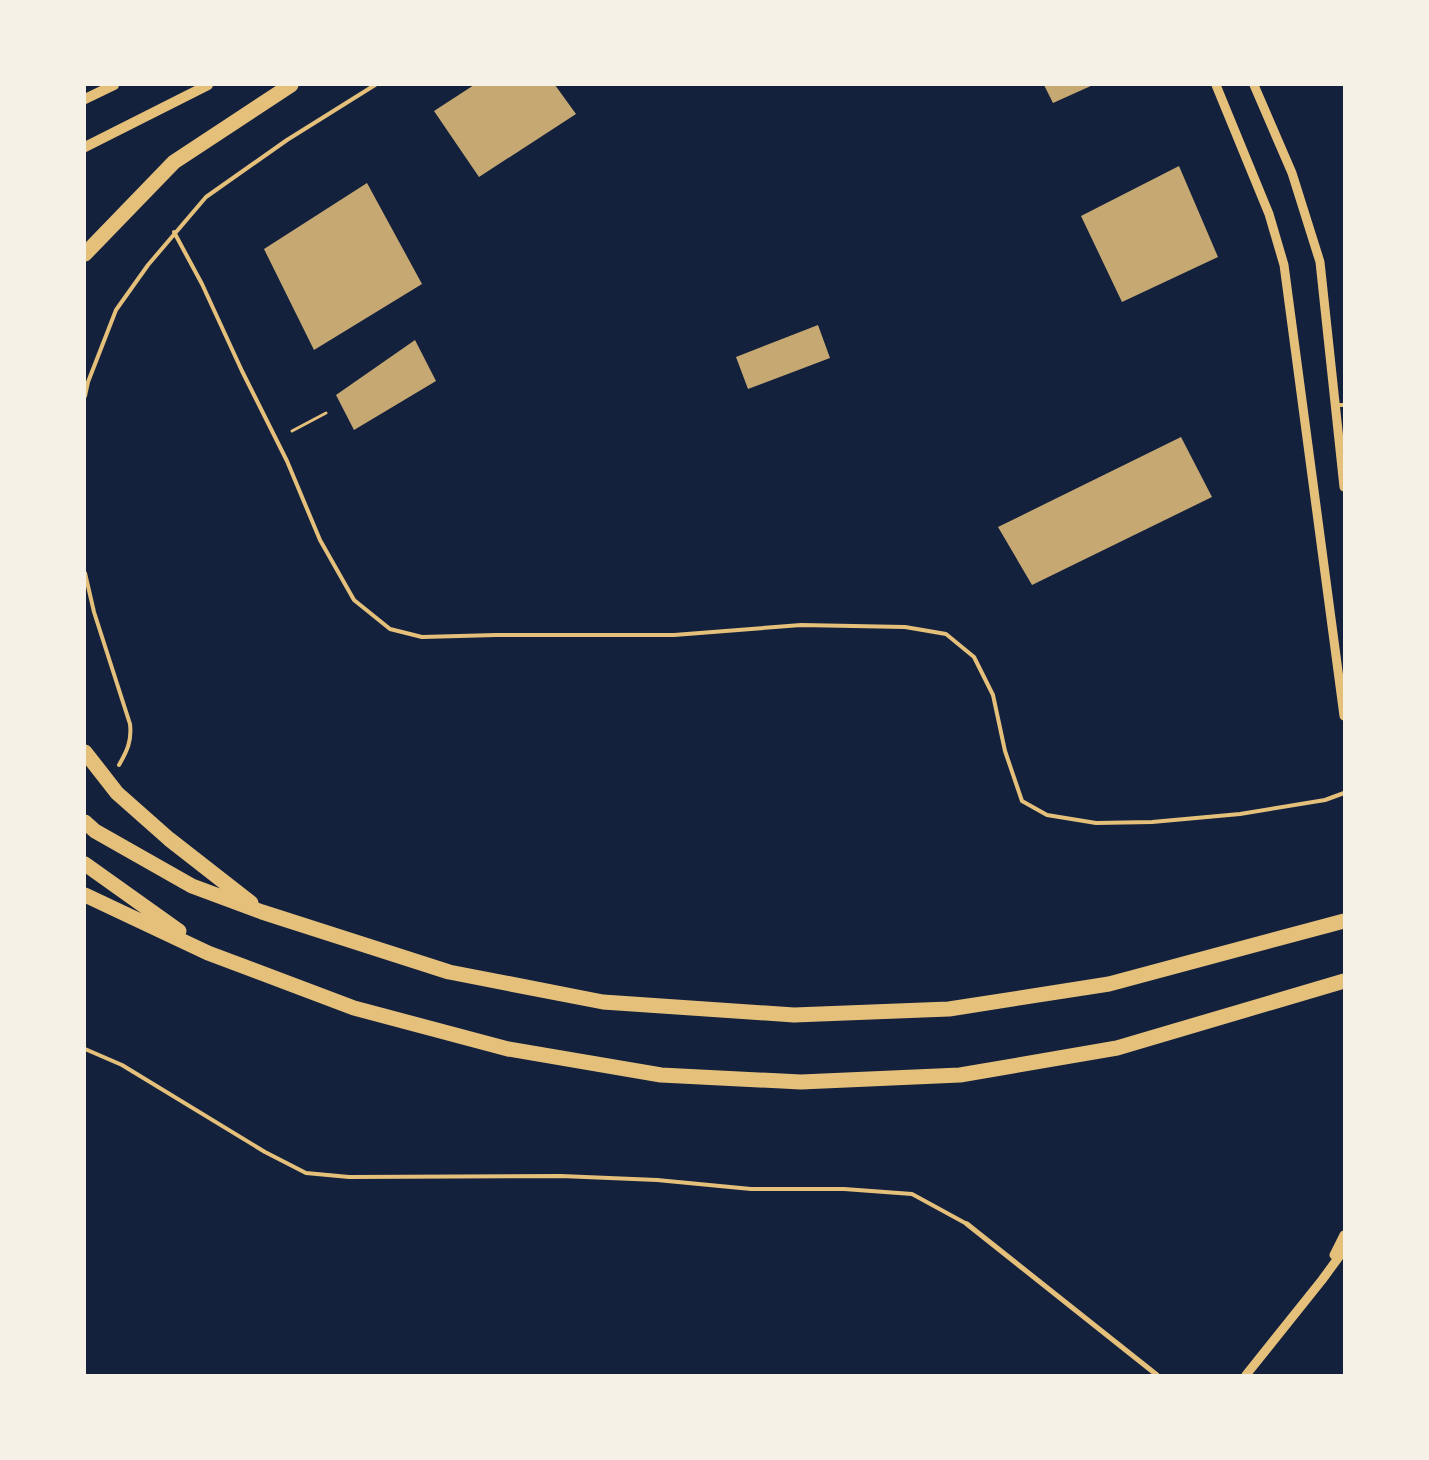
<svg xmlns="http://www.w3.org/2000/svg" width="1429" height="1460" font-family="'Asap Condensed',sans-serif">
	<rect width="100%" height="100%" fill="#14213d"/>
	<path fill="#c6a872" d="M474,85H555L576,114L479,177L434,111Z
		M1044,85H1093L1053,103Z
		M1179,166L1218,257L1122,302L1081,216Z
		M367,183L422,284L314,350L264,249Z
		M818,325L830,358L748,389L736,357Z
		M415,340L436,381L354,430L336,395Z
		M1181,437L1212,497L1032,585L998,527Z"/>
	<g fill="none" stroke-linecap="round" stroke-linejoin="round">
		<path stroke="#e5c07b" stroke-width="3" d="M292,431L326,413"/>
		<path stroke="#e5c07b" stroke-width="4" d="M174,232L202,284L242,371L287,461L320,540L354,600L390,629L422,637L496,635H674L801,625L905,627L946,634L974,657L993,695L1005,751L1022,801L1047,815L1096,823L1152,822L1240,814L1325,800L1344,793
			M85,396L88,382L116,310L148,265L206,197L287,140L375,85
			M1335,405H1344
			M85,573L94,612L130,724C132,741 127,751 119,765
			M85,1049L122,1065L265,1152L306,1173L349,1177L561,1176L657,1180L751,1189H844L912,1194L967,1224"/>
		<path stroke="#e5c07b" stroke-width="5" d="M967,1224L1157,1375"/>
		<path stroke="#e5c07b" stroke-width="9" d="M1216,85L1269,214L1284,265L1344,716
			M1254,85L1292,173L1320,262L1344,487
			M1334,1255L1344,1235
			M1246,1375L1322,1280L1344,1250"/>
		<path stroke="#e5c07b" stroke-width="10" d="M85,99L114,85
			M85,147L208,85"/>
		<path stroke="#e5c07b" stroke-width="15" d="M85,254L174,162L291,85
			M85,752L117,793L169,839L251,903
			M85,822L95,831L192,886L262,912L449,972L603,1002L794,1015L949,1009L1109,984L1344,921
			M85,864L179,931
			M85,895L208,953L354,1008L508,1049L661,1075L801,1082L960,1075L1117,1048L1344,981"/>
	</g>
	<rect width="1429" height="1460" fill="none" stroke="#f6f1e7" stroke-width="172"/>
</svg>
